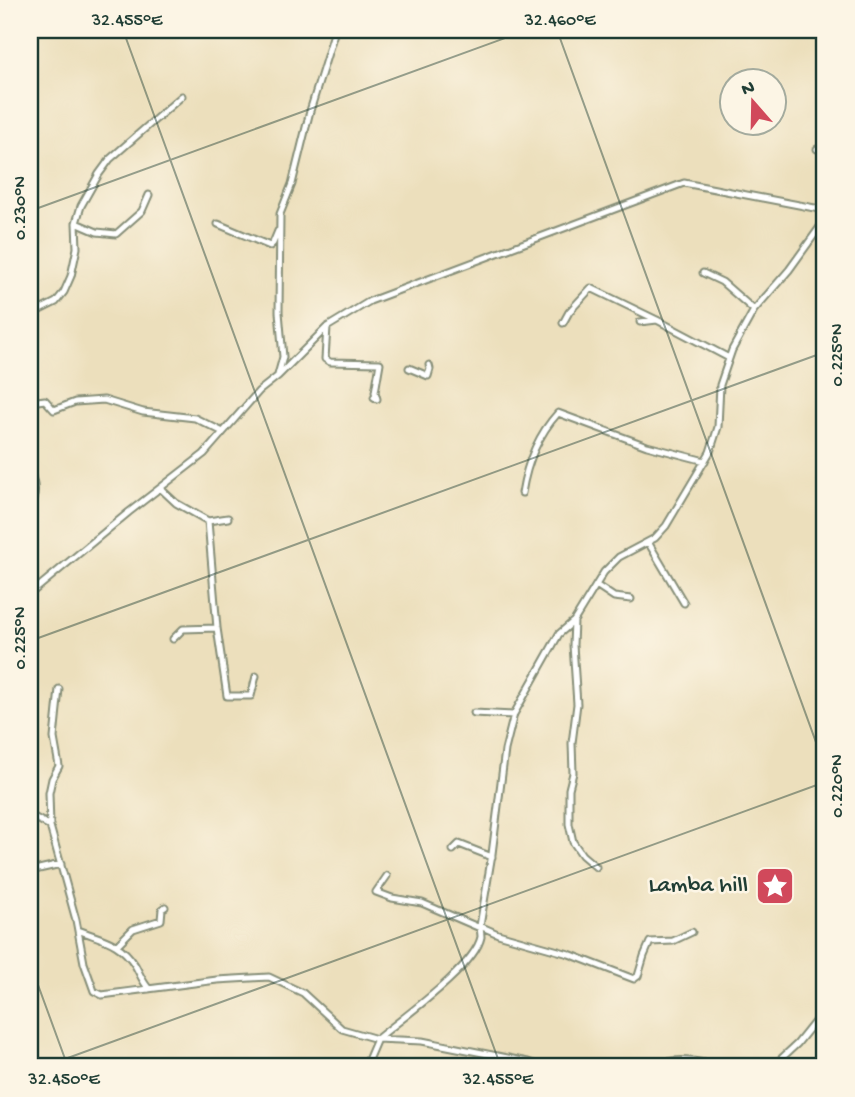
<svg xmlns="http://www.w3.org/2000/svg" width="855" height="1097" font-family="'Gochi Hand',sans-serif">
	<rect width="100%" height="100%" fill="#fcf5e5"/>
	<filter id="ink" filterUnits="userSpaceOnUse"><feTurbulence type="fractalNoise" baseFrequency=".0143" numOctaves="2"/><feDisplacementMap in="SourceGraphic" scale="14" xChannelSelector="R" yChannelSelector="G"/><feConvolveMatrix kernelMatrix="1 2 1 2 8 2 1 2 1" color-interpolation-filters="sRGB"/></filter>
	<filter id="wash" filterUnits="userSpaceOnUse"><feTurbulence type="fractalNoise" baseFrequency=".00686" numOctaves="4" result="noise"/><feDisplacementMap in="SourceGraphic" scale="28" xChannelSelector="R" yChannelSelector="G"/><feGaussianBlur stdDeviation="1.57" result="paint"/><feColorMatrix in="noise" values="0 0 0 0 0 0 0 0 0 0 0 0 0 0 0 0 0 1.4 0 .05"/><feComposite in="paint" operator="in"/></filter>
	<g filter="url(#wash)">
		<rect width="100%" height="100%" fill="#ecdfbc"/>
	</g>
	<g filter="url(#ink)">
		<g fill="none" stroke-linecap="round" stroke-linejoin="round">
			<g stroke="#868e78" stroke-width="9">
				<path id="minor" d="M817,149L825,148
					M76,223L97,232L116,234L142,211L149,195
					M218,224L270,246L273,243L278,231
					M703,273L722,282L754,310
					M30,315L56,302L64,292L71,276L77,248L76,223L81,206L99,174L110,159L182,96
					M640,322L657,320L729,358
					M563,323L569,312L591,288L657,320
					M327,327L325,359L330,362L380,363L375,392L377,399L374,397
					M409,368L428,376L430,369L429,365
					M278,375L283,357L279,312L280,214L292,184L310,111L335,30
					M30,402L45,400L54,410L75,402L104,400L143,412L195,418L223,432
					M30,471C35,484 37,494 30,506
					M160,488L176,503L208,521L228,518
					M522,493C527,462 537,436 558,413L647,446L705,461
					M208,521L217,628L227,696H251L256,676
					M648,542L684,603
					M596,585L614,597L631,599
					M30,594L129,512L204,454L259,391L278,376L327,327L370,301L684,183L825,210
					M574,621L573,645L577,704L572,743L573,773L569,789V824L573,842L582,855L596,867
					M173,639L183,629L217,628
					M59,689L54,738L59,766L52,779L49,793L50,826L76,920L84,963L94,991L102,995L217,980L269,977L303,993L342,1029L377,1039L365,1067
					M474,713L513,715
					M30,815L50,826
					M453,850L459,844L492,857
					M30,871L61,864
					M387,876L376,892L392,898L422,903L480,928
					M480,926L498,934L569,954L634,979L638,976L644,956L650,942L673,941L692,932
					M78,930C103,940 120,941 135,965C140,974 142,981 149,989
					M118,944L133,929L161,920L162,909L165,907
					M542,1067L528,1062L422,1041L377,1039C402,1018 475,967 481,937C481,933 480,930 480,926L492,854L505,750L514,714L559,634L574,621L604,572L619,557L655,538L666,526L710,452L718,427L720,385L732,350L754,310L789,270L825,220
					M647,1067C673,1057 698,1060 724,1067
					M772,1067L797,1044L825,1009"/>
			</g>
			<use href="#minor" stroke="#fff" stroke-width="5"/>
		</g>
	</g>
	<path fill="none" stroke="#1f3d34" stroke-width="2" stroke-opacity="0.45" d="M123,30L501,1067M557,30L825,767M30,211L527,30M30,641L825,352M30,963L68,1067M43,1067L825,782"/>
	<defs>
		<g id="sight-square" transform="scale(2.0125)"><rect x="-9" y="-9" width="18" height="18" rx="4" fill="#d1495b" stroke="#fcf5e5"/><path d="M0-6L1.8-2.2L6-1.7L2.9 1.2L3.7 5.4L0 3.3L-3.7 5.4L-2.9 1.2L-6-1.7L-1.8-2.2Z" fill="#fff"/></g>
	</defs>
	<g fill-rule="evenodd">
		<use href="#sight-square" x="775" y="886"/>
	</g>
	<g text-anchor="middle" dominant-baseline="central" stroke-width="5" stroke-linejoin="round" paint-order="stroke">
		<g font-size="24" fill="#1f3d34" stroke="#fcf5e5" text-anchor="end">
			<text x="748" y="886">Lamba hill</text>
		</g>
	</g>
	<rect width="855" height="1097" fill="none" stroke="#fcf5e5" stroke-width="77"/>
	<g transform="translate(753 102) rotate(340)"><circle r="33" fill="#fcf5e5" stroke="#a4ab9e" stroke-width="2"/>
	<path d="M0-5L12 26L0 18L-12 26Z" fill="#d1495b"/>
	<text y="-10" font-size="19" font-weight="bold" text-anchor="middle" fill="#1f3d34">N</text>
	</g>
	<rect x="38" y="38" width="778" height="1020" fill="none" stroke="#1f3d34" stroke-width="2.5"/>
	<g font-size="18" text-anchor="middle" fill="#1f3d34">
		<text x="127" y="25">32.455°E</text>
		<text x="560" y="25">32.460°E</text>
		<text transform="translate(19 208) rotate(-90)" y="6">0.230°N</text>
		<text transform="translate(836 355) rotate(-90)" y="6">0.225°N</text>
		<text transform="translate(19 638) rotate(-90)" y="6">0.225°N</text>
		<text transform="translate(836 786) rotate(-90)" y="6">0.220°N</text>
		<text x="64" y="1084">32.450°E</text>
		<text x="498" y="1084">32.455°E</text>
	</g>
</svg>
